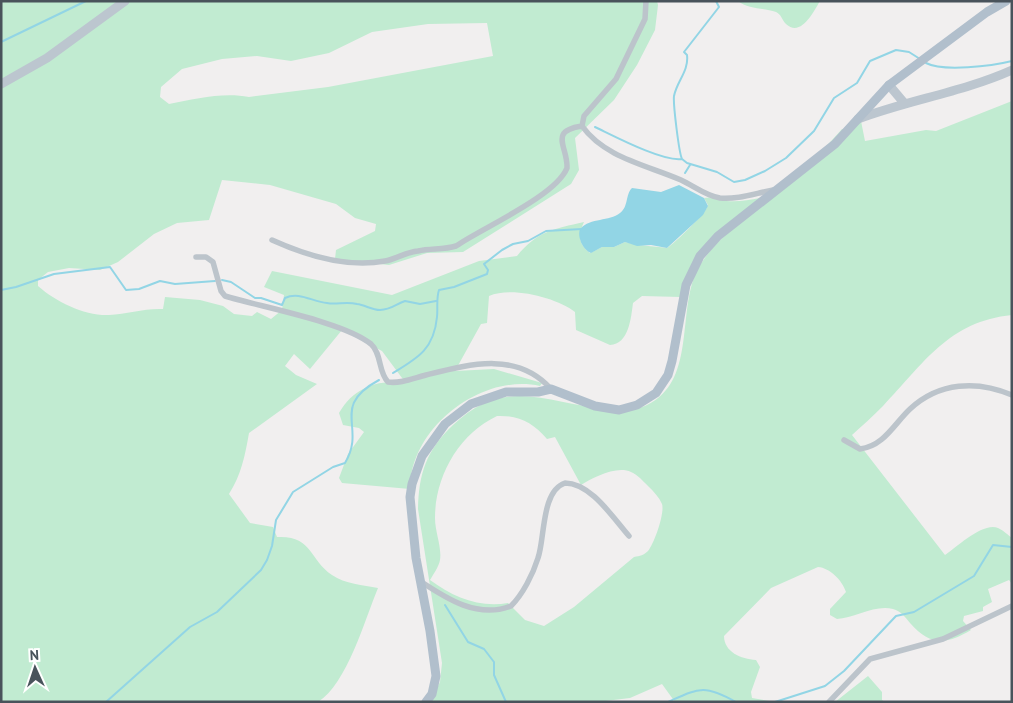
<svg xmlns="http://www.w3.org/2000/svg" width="1013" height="703" font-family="'PT Sans',sans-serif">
	<rect width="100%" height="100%" fill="#f1efef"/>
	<path fill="#c1ebd1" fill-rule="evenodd" d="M1,1H657L658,5L655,30L637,65L614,100L575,138L579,170L571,184L463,252L427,253L389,265L335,259L336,250L375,231L376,224L355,218L336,204L270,185L222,180L209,220L177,223L154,234L118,262L100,270L69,268L48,272L38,280V286C56,302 85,316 109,315C127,314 145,308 163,309L165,297L200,300L223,306L234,314L252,316L257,312L271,319L282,310L284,295L264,287L272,271L392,295L479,261L517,256C537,231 554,229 584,222C578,234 578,244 590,253L602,247H614L625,242C639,246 652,246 667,248C674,244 707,212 708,205L704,198C713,196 718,200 727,201C738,202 749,200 760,198L713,237L681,297L642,296L633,303C631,318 629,344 610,345L576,330L575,312C557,298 512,286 489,296L487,323L481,324L455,371L494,369L542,383L540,386C481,373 410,428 410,489L342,483L339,478L348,454L364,432L359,428L343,425L339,413C354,387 377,380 405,382L382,351L342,330L310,369L294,354L285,366L296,375L317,384L249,433C245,456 241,475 229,494L250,523L273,527L277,537C312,535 309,559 332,575C345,584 363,585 378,588C365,619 347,684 318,702H1ZM487,23L493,56L328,87L249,97C223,92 195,99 169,104L160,97L161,87L182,69L222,59L257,56L291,61L329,53L372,32L428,24Z
		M738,1H820C814,11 801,38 786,24C782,20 781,14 776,12C764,8 748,9 738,1Z
		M1012,101V315C949,321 923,364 883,406C873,416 862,426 852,435L945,555C957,547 983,522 998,528C1003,530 1008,535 1012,538V584L1009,580L988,589L992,602L983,607V611L964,616L963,621L971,630C946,645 930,646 910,623C905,617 901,611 893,609C876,604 854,618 837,619L830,615V609L846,592C842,580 830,568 818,567L771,588L724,636C724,652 741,659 756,660L760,667L751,692L752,698L775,702H675L662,684L630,698L597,702H430L440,682L442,663L418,509C419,473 426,451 453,425C507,374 548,405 610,409C624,409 634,411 647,405C695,382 678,316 695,275C707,247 733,229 756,209C786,184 816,159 842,129L847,130L861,121L865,141L926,130L936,131ZM497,416C519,415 533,423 547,439L555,437L581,485C592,478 617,465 631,472C638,475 643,481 648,486C654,492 659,497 662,504C665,513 654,544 648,551C644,555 640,556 634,557L574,607L544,626L525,620L508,603C479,608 453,597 430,580C433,575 439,566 440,560C442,547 435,532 435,518C435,476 459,434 497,416Z
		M868,676L882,692V700L885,702H835Z"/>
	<path fill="#92d5e5" d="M679,185L704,198L708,206L703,215L667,248L651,245L637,246L625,242L614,247H602L591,253C583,250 577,237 580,229C591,217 609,222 620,213C629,206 625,195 632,188L661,192Z"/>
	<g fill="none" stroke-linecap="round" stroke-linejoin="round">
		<path stroke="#92d5e5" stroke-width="2" d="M716,1L719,7L684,52L687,55C689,71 677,81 674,96C673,104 679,153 682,159L687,163L717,172L734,182L745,180L765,171L786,158L814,131L834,98L857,83L870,61L896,50L909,52L920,59
			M1,42L86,1
			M926,63C943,72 992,66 1012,61
			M595,127C614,136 663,162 682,159
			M685,173L690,165
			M222,280L231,282L255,298H261L282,305L285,298C299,291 313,302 327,303C337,305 346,301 357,304C365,305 372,310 380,310C391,310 396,304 405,301L420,304L436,301
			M1,290L16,287L54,274L110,267L126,290L139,289L160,281L175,284L215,281
			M393,373C418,358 434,349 437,317C438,308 436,299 439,290L454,287L487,274L488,270L484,264L502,250L513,244L528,241L546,231L582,229
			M445,605L468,642L484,649L494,662V675L506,702
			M106,702L190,627L217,612L261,570L267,560L272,546L276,520L293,492L333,467L345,463C367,427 329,407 379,380
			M668,702C699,688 704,684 736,702
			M775,702L825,686L844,671L896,616L914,612L974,576L993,545L1012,547"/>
		<path stroke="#bcc4cb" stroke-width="5.5" d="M646,1L645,19L616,79L584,116L582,126C605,158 647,165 681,180C694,186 706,196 720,198C737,200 756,193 773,190
			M272,240C305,255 348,268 385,261C396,259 406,252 418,251C431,248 443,250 456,246C482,228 556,196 567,168C568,147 548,131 582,126
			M196,257H206L213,262L221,291L225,296C261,307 344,322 371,344C382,354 378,372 388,382C400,384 414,378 426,375C470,364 517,351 551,389
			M844,440L860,449C884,446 894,424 910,409C939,382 977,380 1012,395
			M420,581C447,599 478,619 511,606C523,594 533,574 538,558C545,539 541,491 565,483C591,483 613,518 629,536
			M829,702L870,659L943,639L1012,606"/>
		<path stroke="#bcc6cf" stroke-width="9" d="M1,84L47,58L125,1
			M889,85L905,104
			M858,119C908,100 963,92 1012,70"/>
		<path stroke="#b1bfcc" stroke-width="9" d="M426,702L432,694L436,676L430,631L416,558L410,497L412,484L422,456L445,424L471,404L506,392H538L551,389L595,406L619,410L637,405L656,393L668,375L672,361L686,285L700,256L718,236L835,144L889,85L987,12L1006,1"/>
	</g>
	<rect width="1013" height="703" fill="none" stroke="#49535b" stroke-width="5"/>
	<g transform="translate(35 668) rotate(357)" stroke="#ffffff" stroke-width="4" paint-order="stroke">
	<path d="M0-4L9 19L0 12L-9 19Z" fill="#49535b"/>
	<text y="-8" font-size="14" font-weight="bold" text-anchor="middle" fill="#49535b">N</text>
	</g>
</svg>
